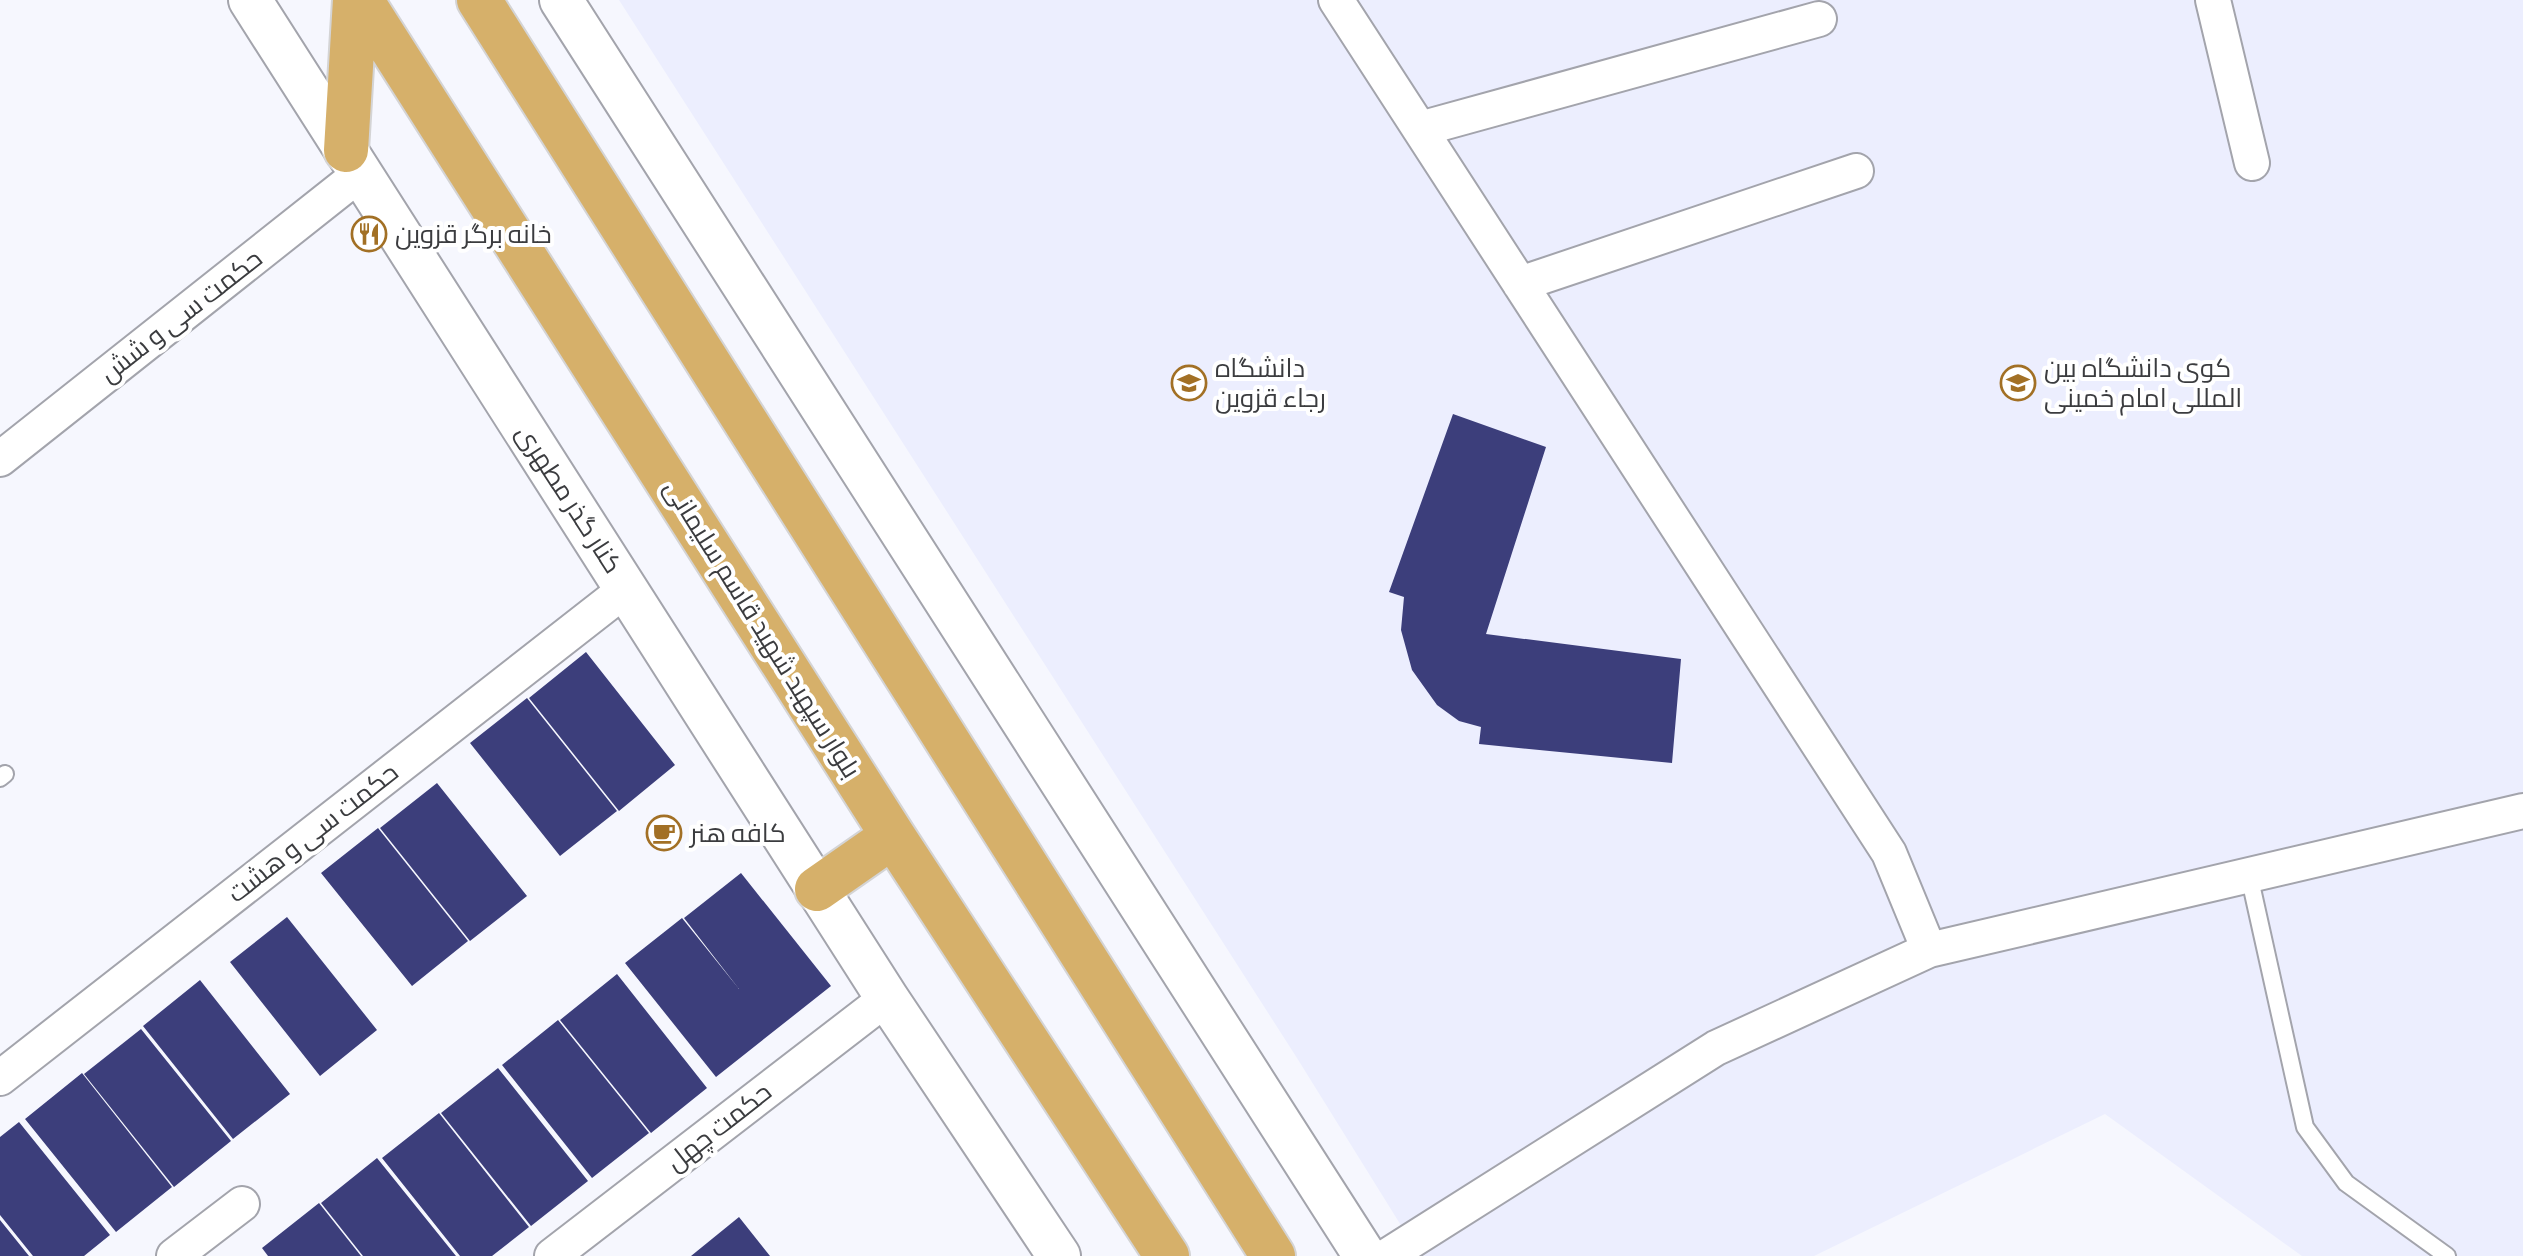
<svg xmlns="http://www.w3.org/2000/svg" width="2523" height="1256" font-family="'Crimson Pro',Cairo,serif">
	<rect width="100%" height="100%" fill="#f6f7fe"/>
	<path fill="#eceefe" d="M619,0H2523V1256H2302L2105,1114L1814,1256H1420L1297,1058Z"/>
	<path fill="#3c3e7b" d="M1453,414L1546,447L1486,634L1681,659L1672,763L1479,744L1481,727L1459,721L1437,705L1412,670L1401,630L1404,597L1389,592Z
		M586,652L675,765L619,811L529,698Z
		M527,698L617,811L560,856L470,743Z
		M437,783L527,896L470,941L380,828Z
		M378,828L468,941L412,986L321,873Z
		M741,873L831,986L716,1077L625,963L682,918L739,989L684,918Z
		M287,917L377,1030L320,1076L230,962Z
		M617,974L707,1088L651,1133L560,1020Z
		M200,980L290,1094L233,1139L143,1026Z
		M558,1020L649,1133L592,1178L502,1065Z
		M141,1029L231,1141L174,1187L84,1074Z
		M498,1068L588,1181L531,1226L441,1113Z
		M82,1073L172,1187L116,1232L25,1119Z
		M439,1113L529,1227L492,1256H460L382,1158Z
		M19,1122L110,1235L84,1256H33L0,1215V1137Z
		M377,1158L456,1256H363L321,1203Z
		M319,1203L361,1256H268L262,1248Z
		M739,1217L770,1256H691Z
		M0,1220L29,1256H0Z"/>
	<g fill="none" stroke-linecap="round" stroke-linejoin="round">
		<g stroke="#a3a4ac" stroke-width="20">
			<path id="service" d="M0,778L5,774
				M2249,875L2305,1127L2346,1183L2447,1256"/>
		</g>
		<g stroke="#a3a4ac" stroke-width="38">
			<path id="minor" d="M1336,0L1889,853L1929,950
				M2213,0L2252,163
				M1420,129L1819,19
				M1520,284L1856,171
				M0,459L361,173
				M0,1078L626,589
				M174,1256L242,1204
				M552,1256L887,998
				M1387,1256L1716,1048L1929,950L2523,811"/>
		</g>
		<g stroke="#a3a4ac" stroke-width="46">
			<path id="tertiary" d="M250,0L887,998L1059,1256
				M561,0L1365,1256"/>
		</g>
		<g stroke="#d4d4d5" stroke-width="48">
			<path id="primary" d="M361,0L893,836L1167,1256
				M479,0L1273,1256
				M346,150L355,0
				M817,889L893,836"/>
		</g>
		<use href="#service" stroke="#fff" stroke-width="16"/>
		<use href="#minor" stroke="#fff" stroke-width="34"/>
		<use href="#tertiary" stroke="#fff" stroke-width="42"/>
		<use href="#primary" stroke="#d6b06a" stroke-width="44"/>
	</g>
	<defs>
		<g id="restaurant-ring" transform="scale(1.8)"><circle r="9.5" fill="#fff" stroke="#a27025" stroke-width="1.5"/><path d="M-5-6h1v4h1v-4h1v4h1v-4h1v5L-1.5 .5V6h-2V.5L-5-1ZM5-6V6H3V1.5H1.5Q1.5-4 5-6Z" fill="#a27025"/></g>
		<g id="university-ring" transform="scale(1.8)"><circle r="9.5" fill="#fff" stroke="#a27025" stroke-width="1.5"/><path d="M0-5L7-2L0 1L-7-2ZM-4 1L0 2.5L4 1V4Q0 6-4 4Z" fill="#a27025"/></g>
		<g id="cafe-ring" transform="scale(1.8)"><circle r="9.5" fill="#fff" stroke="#a27025" stroke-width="1.5"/><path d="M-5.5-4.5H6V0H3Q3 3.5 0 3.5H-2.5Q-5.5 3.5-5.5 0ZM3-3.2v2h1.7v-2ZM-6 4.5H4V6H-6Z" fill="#a27025"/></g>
	</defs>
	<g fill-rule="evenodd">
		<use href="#restaurant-ring" x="369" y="234"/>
		<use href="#university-ring" x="1189" y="383"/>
		<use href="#university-ring" x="2018" y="383"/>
		<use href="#cafe-ring" x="664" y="833"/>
	</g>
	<g text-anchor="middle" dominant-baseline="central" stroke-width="8" stroke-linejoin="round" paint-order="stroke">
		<g font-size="26" fill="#3b3c3f" stroke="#fff" text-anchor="start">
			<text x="395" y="234">خانه برگر قزوین</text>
			<text x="1215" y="368">دانشگاه<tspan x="1215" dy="30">رجاء قزوین</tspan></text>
			<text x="2044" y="368">کوی دانشگاه بین<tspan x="2044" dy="30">المللی امام خمینی</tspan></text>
			<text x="690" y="833">کافه هنر</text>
		</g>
		<g font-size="26" fill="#3b3c3f" stroke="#fff">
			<text transform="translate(181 316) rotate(-38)">حکمت سی و شش</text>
			<text transform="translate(569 499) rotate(57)">کنار گذر مطهری</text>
			<text transform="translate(762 629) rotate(58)">بلوار سپهبد شهید قاسم سلیمانی</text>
			<text transform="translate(313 833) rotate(-38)">حکمت سی و هشت</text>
			<text transform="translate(719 1127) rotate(-38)">حکمت چهل</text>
		</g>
	</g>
</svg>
